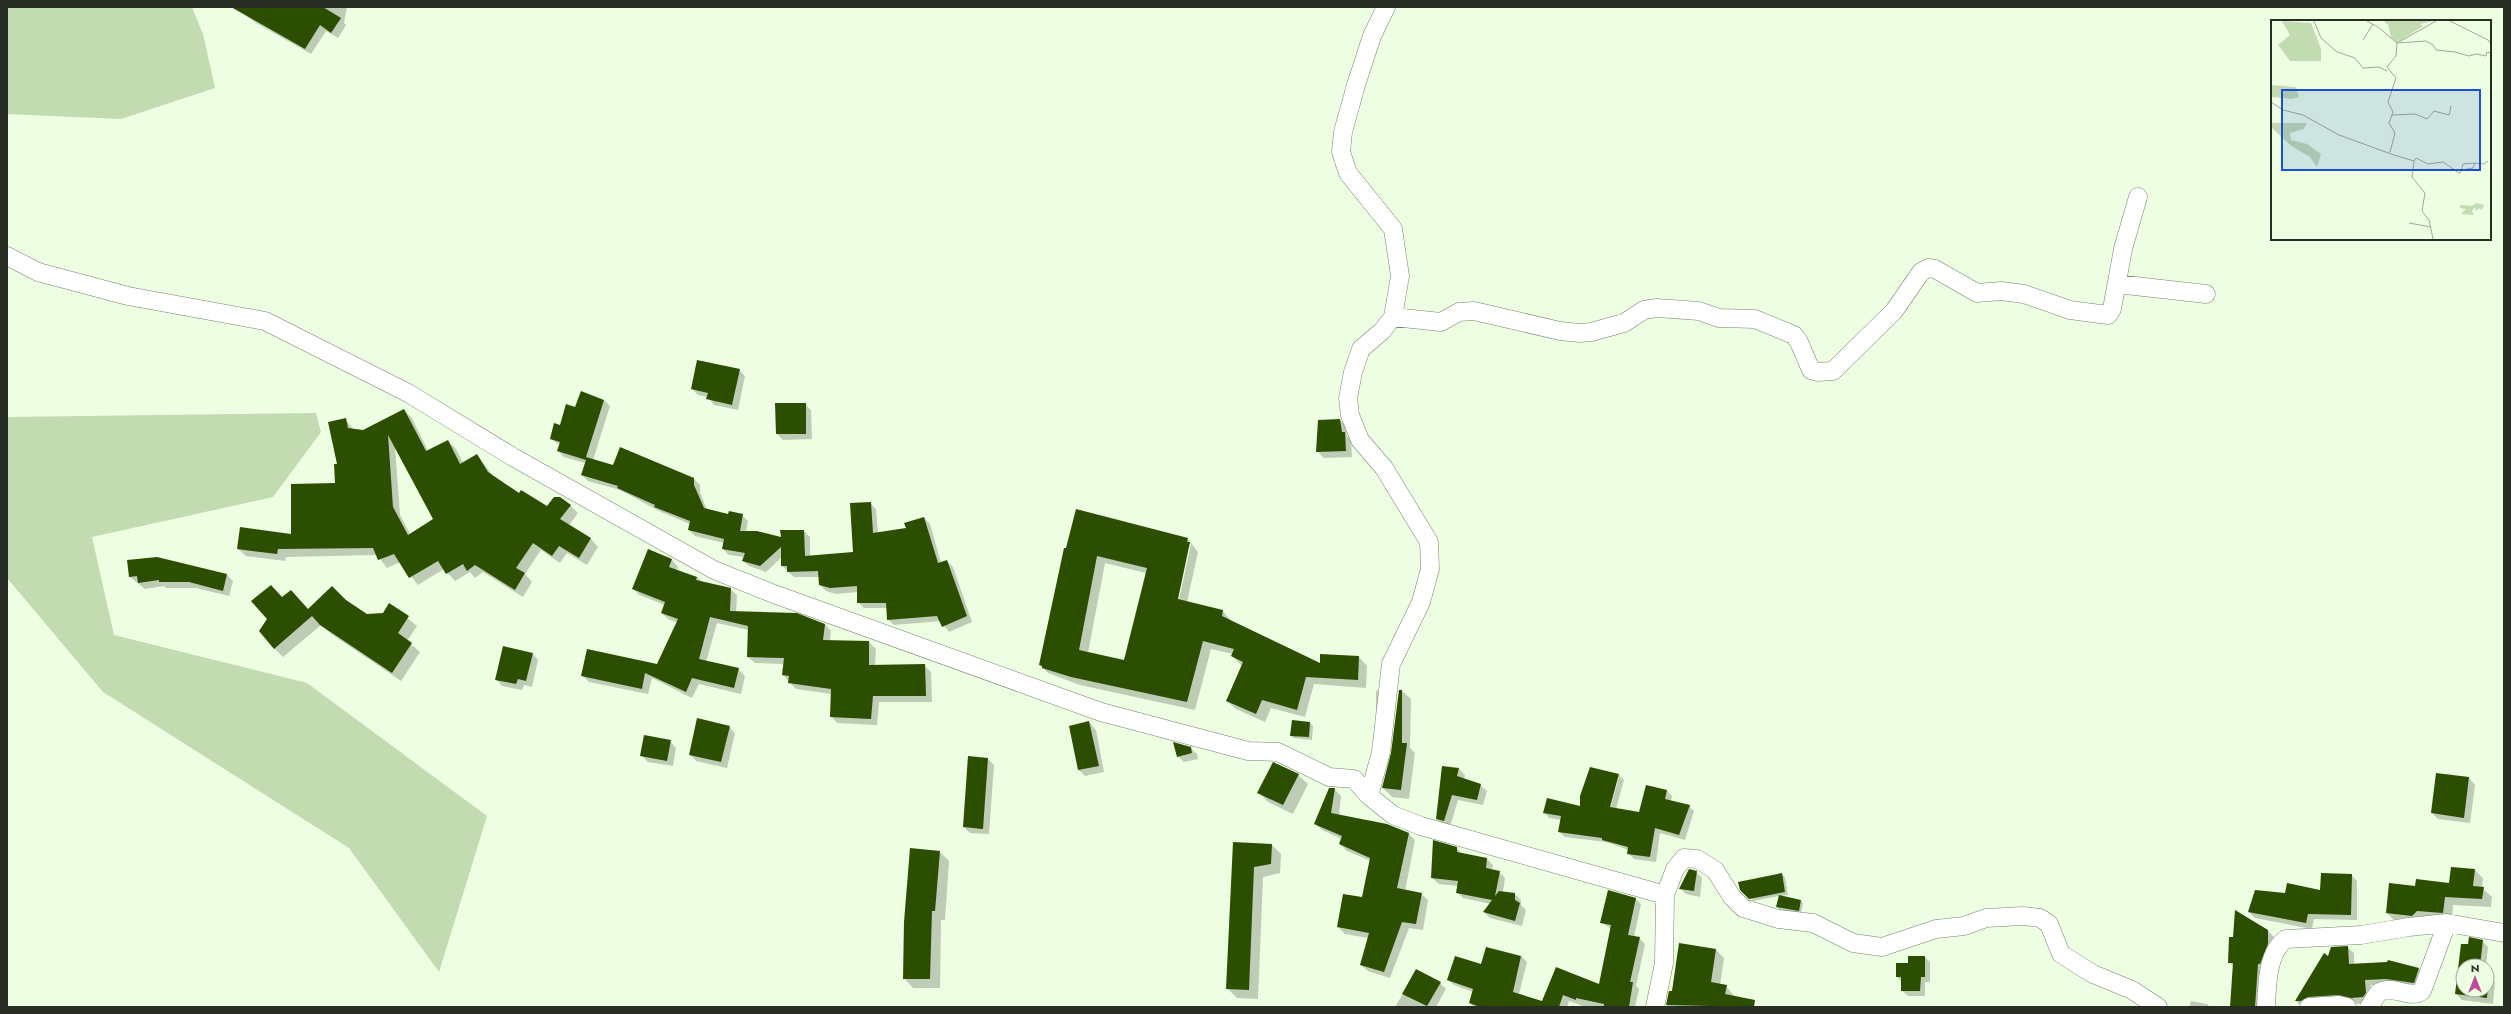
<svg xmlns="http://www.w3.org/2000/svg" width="2511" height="1014" font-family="Jost,sans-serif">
	<rect width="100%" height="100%" fill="#eefee3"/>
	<path fill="#c2dbb0" d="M7,7H192L203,34L215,88L121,119L7,114Z
		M316,413L321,432L273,497L92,537L114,635L307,683L487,816L439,972L349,848L103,692L7,578V417Z"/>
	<path fill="#0003" fill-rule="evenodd" d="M235,7H347L344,23L346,25L338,38L326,31L311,54L256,23Z
		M739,370L745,376L738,410L714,405L708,397L698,395L692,389Z
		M604,400L610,406L593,460L614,467L694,479L700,485V492L707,510L729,515H742L748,521L746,532L782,538L804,531L810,537V557L854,553L870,503L876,509L878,533L907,529L924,518L930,524L941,563L947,561L953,567L972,622L949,632L941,621L894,625L888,619L887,608H864L858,602V592L836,594L826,591L820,585V577H794L782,566V557L766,572L749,566L743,561L744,557L729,555L723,549L724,543L695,536L689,530L690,524L661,512L620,490L588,481L582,475L585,463L564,457L558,451L560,445L551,439L576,408Z
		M805,404L811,410L812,439L783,440L777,434Z
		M404,410L412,418L428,451L448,441L456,449L463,463L477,455L493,476L519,494L548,507L570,505L578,513L569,525L591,539L598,547L587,565L567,553L560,563L541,550L525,574L532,582L523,597L483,572L475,578L470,572L455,581L444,569L418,585L400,562L387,568L377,555L286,557L285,561L246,556L238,549L292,535L337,484L345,419L354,430L363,431ZM395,447L434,520L410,534L400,515Z
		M1340,420L1346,426L1347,436L1351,440L1352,457L1324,458L1317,451Z
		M1077,510L1188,539L1198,552L1187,602L1223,611L1231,621L1321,664L1359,657L1367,666L1366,688L1314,684L1305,717L1271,708L1265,722L1236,709L1227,701L1242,666L1232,656L1233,654L1211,649L1195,710L1080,685L1048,673L1040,665ZM1189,544H1191L1178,604H1176ZM1105,563L1146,573L1125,661L1088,653Z
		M648,550L672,560L678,567L677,571L697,577L702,582L730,589L737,595L736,613L825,624L831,631L830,641L869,642L876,649L875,666H925L931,672L932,702H879L877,725L837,723L831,716L832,694L796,689L783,675L784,664L755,663L748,657L749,630L717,623L706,662L738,669L745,676L741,694L699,684L692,698L652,678L648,694L589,682L582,675L657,665L678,623L668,619L662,613L665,605L639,595L633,588Z
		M128,561L227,575L233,581L229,596L196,588H166L164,586L145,589L130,577Z
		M283,598L308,610L346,602L367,615L383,614L390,604L417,626L407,641L420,652L401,681L330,633L321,625L283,657L274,648Z
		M532,653L538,660L532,687L524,685L522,690L502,686L496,679Z
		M1376,690L1383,696L1381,720L1376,715Z
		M1402,691L1411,699L1410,748L1415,753L1409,799L1392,797L1383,788L1392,753Z
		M1293,721L1310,723L1313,726L1312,740L1294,738L1291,735Z
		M1090,723L1096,730L1104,772L1085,776L1079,770L1070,726Z
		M729,727L735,733L727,768L696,761L690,754Z
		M670,741L676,748L673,766L648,762L642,756Z
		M1190,748L1197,754L1198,759L1184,762L1178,756Z
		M988,759L994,765L989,834L970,833L964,827Z
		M1442,767L1459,769L1465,775L1464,779L1480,785L1487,791L1483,805L1458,800L1450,827L1443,825L1437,819Z
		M2437,774L2469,778L2475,785L2470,823L2438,819L2432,813Z
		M1298,775L1308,784L1293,814L1268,802L1259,792Z
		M1618,775L1624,780L1616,809L1640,813L1646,786L1667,791L1672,796L1671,801L1689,806L1694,811L1685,840L1660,833L1656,862L1634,859L1628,853L1629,850L1606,842L1565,837L1559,832L1562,820L1549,818L1544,812L1581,807ZM1617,777H1619L1609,812H1608Z
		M1334,789L1341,796L1339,816L1408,833L1415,840L1405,891L1421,894L1428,900L1423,930L1409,928L1390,978L1368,971L1361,965L1368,938L1345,934L1338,927L1363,898L1371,861L1347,851L1340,844L1342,839L1322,830L1315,824Z
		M1234,843L1272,845L1281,854L1280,873L1263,877L1258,999L1237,998L1227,988Z
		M1457,848L1462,854L1487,859L1493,865L1492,870L1499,872L1505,878L1503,892L1515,894L1521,900V905L1526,910L1522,926L1490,918L1484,912L1491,904L1463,898L1457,892L1458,886L1439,884L1432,878Z
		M940,852L949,861L945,920H941L940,988H913L904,978Z
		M2474,869L2483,878L2482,888L2492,897L2491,907L2453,905L2452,921H2395L2387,913L2416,888L2450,884Z
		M1696,872L1702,878L1700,897L1686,894L1680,888Z
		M1782,874L1785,877L1788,895L1780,896L1801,901L1803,903L1801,913L1780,910L1777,907L1779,896L1753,901L1741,889Z
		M2351,875L2357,881V920L2314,919L2312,929L2255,918L2249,912L2285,894L2321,891Z
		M1635,898L1641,904L1634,937L1639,938L1645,944L1636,986L1639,989L1635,1007H1586L1569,1001L1567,1007H1474L1470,1003L1473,992L1454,985L1448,980L1482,966L1521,956L1527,962L1519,994L1543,1002L1557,968L1600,986L1611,929L1601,922Z
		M2268,931L2274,937L2273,951L2261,1007H2231L2234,967L2229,962Z
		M2482,941L2488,947L2486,966H2463V990H2487V975H2489L2495,982L2493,1004L2462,1000L2456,994L2462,945L2469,946Z
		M1680,944L1716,950L1724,958L1720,985L1726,986L1743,1007H1669L1667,1005L1672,992Z
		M2347,947L2354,953V965L2388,962L2419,969L2425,975L2420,989L2393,984L2371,985L2369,1003L2358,1004L2345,1000L2302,1007L2296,1001L2328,957Z
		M1925,957L1930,962V982H1925V996H1908L1902,991V982L1897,977L1909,964Z
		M1417,970L1440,983L1446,989L1436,1007H1395Z
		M2191,1001L2207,1004L2210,1007H2189Z"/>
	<path fill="#2b4e00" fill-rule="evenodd" d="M231,7H323L341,18L331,33L320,25L305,49Z
		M697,360L740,369L732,405L706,399L708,393L691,389Z
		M581,391L604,400L586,457L613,465L620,447L694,478V485L704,508L728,514L729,511L743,514L740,531H757L781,537L780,530H804L805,556L853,552L850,503L871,502L873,533L906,528L904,523L924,517L938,563L947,560L967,616L942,627L937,616L887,620L886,603H857V586L830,588L819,585L818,571L787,572V566H781V547L760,566L742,561L745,553L722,549L724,539L688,530L690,521L654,507L655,505L617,488L618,486L581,475L586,460L557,451L560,442L550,439L554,423L560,425L566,404L575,407Z
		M775,403H806V434H776Z
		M404,409L426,451L448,440L460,464L477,454L488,472L519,493L521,490L547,506L554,497H560L571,505L560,519L591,538L579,558L559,546L552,556L533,543L516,568L525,573L515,590L475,565L467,571L463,564L446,574L438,561L409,578L394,554L378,560L373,548L278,549L277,554L237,549L240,527L291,534V484L335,483L334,464H337L328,422L346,418L348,428L363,430ZM388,435L433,519L408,535L393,507Z
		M1340,419L1342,432H1345L1346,451L1316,452L1318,420Z
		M1076,509L1188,538L1187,542H1190L1178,599L1223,610L1222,616L1320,663V654L1359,656L1358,680L1306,677L1297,710L1262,700L1256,714L1226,701L1243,662L1231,656L1234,649L1203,641L1187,702L1071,677L1042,668V666L1039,665L1064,548H1066ZM1097,556L1147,568L1124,660L1079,650Z
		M648,549L672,559L669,567L697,577L696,580L731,588L730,611L797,613L825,624L823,640L869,641V665L925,664L926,696H873L871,719L830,717L831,689L788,683L789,676L782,675L784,658L747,657L748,626L710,617L699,659L739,668L734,688L692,678L686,692L645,673L642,689L581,676L587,649L657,664L678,619L661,613L665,602L632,589Z
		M157,557L227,574L223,591L189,582H159V580L138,583L137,576L129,577L127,560Z
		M271,585L282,597L291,590L308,609L332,586L346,600L367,614L383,613L389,603L409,616L398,633L412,643L392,673L320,625L312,616L274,649L259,631L267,619L251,601Z
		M503,646L533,653L526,681L518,679L516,684L495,680Z
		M1399,690H1402V743H1407L1401,790L1382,788L1391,753Z
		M697,718L730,726L721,762L689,755Z
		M1292,720L1310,722L1309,737L1290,736Z
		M1089,721L1099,766L1078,770L1069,726Z
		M644,735L671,740L667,761L640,756Z
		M1173,742L1191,747L1192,753L1177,757Z
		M968,756L988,758L983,829L963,827Z
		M1273,762L1299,774L1283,805L1257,793Z
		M1442,766L1459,768L1457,776L1481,784L1477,800L1452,795L1444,821L1436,819Z
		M1590,767L1619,774L1610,807L1639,812L1646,785L1667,790L1665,799L1690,805L1679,835L1655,828L1650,857L1627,854L1628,847L1602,840V838L1558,832L1561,816L1543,813L1547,798L1580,806V796Z
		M2436,773L2469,777L2464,818L2431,813Z
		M1329,788H1335L1331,813L1387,824L1409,833L1397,888L1422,893L1416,924L1402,922L1384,972L1360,965L1369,933L1337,927L1343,894L1362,897L1370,858L1339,844L1342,836L1314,824Z
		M1433,840L1457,847V852L1487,858L1486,868L1500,871L1495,896L1499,891L1515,893V900L1520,903L1515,921L1483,912L1492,900L1456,893L1458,881L1431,878Z
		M1233,842L1272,844L1271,864L1254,867L1249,990L1226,989Z
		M910,848L940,851L935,911H932L930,979H903L904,922Z
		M2451,867L2475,869L2473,886L2484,887L2482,899L2445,897L2443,913L2417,911L2412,916L2386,913L2389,883L2415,886L2416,879L2449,883Z
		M1689,869L1697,871L1694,891L1679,889Z
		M1782,873L1785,892L1749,899L1740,890L1738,882Z
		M2321,873L2352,874L2351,915L2308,914L2306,923L2248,912L2255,890L2285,893L2287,883L2320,890Z
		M1608,890L1636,898L1628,935L1640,937L1630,982H1633L1629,1007H1604V1004L1576,998V1000L1563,995L1559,1007H1480L1469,1003L1473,989L1447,980L1455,956L1481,964L1486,947L1521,956L1513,992L1542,1001L1556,967L1599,984L1611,925L1600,923Z
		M1779,895L1801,900L1799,911L1776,907Z
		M2235,910L2268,930V944L2260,964H2258L2255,1007H2230L2233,963H2228L2229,937H2233Z
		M2469,937L2483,940L2480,966H2463V990H2487V974H2489L2487,998L2455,994L2461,944H2468Z
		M1679,943L1716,949L1711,982L1727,985L1725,994L1755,1000L1754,1007L1666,1005L1669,991H1672Z
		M2348,946L2349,964L2387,962L2388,960L2419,968L2414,983L2386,979L2365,980L2366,993L2363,997L2351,998L2338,995L2308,997L2301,1001H2295L2324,953L2328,956L2331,947Z
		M1908,956H1925V977H1921L1920,991H1901V977H1896V963H1908Z
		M1416,969L1441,982L1427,1006L1402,994Z"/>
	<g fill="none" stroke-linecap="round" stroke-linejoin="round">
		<g stroke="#75836c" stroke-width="19">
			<path id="minor" d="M7,256L38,272L128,296L265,321L408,393L513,457L714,570L774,594L1101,712L1248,751L1278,752L1329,777L1354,779L1369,796L1393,815L1421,826L1665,895L1675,869L1684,858L1697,859L1715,870L1732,897L1743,908L1778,919L1813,923L1853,943L1882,947L1936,929L1964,926L1986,918L2023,916L2040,918L2049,924L2061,954L2093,974L2132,990L2158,1007
				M2117,284L2206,294
				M1393,317L1441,322L1459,312L1474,311L1560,331L1580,333L1591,332L1624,323L1644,310L1657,308L1699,311L1719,318L1755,319L1794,335L1799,342L1811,370L1817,372L1833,371L1894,311L1921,272L1928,268L1935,269L1977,293L2001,291L2024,294L2070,310L2108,315L2112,309L2123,249L2138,197
				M1369,796L1381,752L1391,664L1421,602L1430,569L1429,542L1384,468L1360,440L1350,415L1348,398L1353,372L1361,349L1382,331L1393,317L1400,276L1393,229L1348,173L1341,152L1343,132L1356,85L1372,36L1386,7
				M2447,923L2504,933
				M1655,1007L1664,963L1665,895
				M2266,1007C2267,986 2267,952 2286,939L2361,935L2409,927L2447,923L2422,991C2409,1000 2393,984 2380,992C2375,995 2373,1003 2369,1007
				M2309,1007L2339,1005L2347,1007"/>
		</g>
		<use href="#minor" stroke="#fff" stroke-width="18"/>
	</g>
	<g transform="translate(2271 20)">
		<rect width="220" height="220" fill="#eefee3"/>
		<path d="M11,1L40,3L50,29V41H19L7,25L19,15ZM113,1H161L149,4L152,6L126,23L120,17L117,5ZM0,65L25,67L28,77L21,79L0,77ZM0,103H36L33,109L19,113L20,120L36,124L50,134L46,147L39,137L19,125L0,107ZM205,183L213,185L211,190L208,188L205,191L204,187L201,191L203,195L190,194L195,189L188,188L190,185L201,186Z" fill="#c2dbb0"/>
		<path fill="none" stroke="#9faa96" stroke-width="1" d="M43,1L50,18L66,32L84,38L92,48L108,47L116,51M96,1L107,7L126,23L155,21L162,25L165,30L184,32L198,36L205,34L215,36L216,32L220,33M179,1L217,20L220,24M92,20L102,4M128,22L165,1M0,82L12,90L32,95L68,115L123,135L143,141L145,138L157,144L172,142L188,153H189L190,151L191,150L202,148L204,143L192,144L190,151M121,95L144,94L156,99L163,91L178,95L180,86M119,132L124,113L118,103L122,92L117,82L125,58L116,47L125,36L126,23M143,141L141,157L154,173L151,191L158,200L162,219M204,143L213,144L217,141M138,203L160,207"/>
		<path fill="#1d4ed8" fill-opacity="0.15" stroke="#1d4ed8" stroke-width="2" d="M11,70H209V150H11Z"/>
		<rect width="220" height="220" fill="none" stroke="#282d23" stroke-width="2"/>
	</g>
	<rect width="2511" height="1014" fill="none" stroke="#282d23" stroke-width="16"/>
	<g transform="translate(2475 978)"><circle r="19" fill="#eefee3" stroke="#9faa96"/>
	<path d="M0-3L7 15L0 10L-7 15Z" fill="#c2489a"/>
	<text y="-6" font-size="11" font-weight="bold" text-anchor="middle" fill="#282d23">N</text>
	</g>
</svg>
